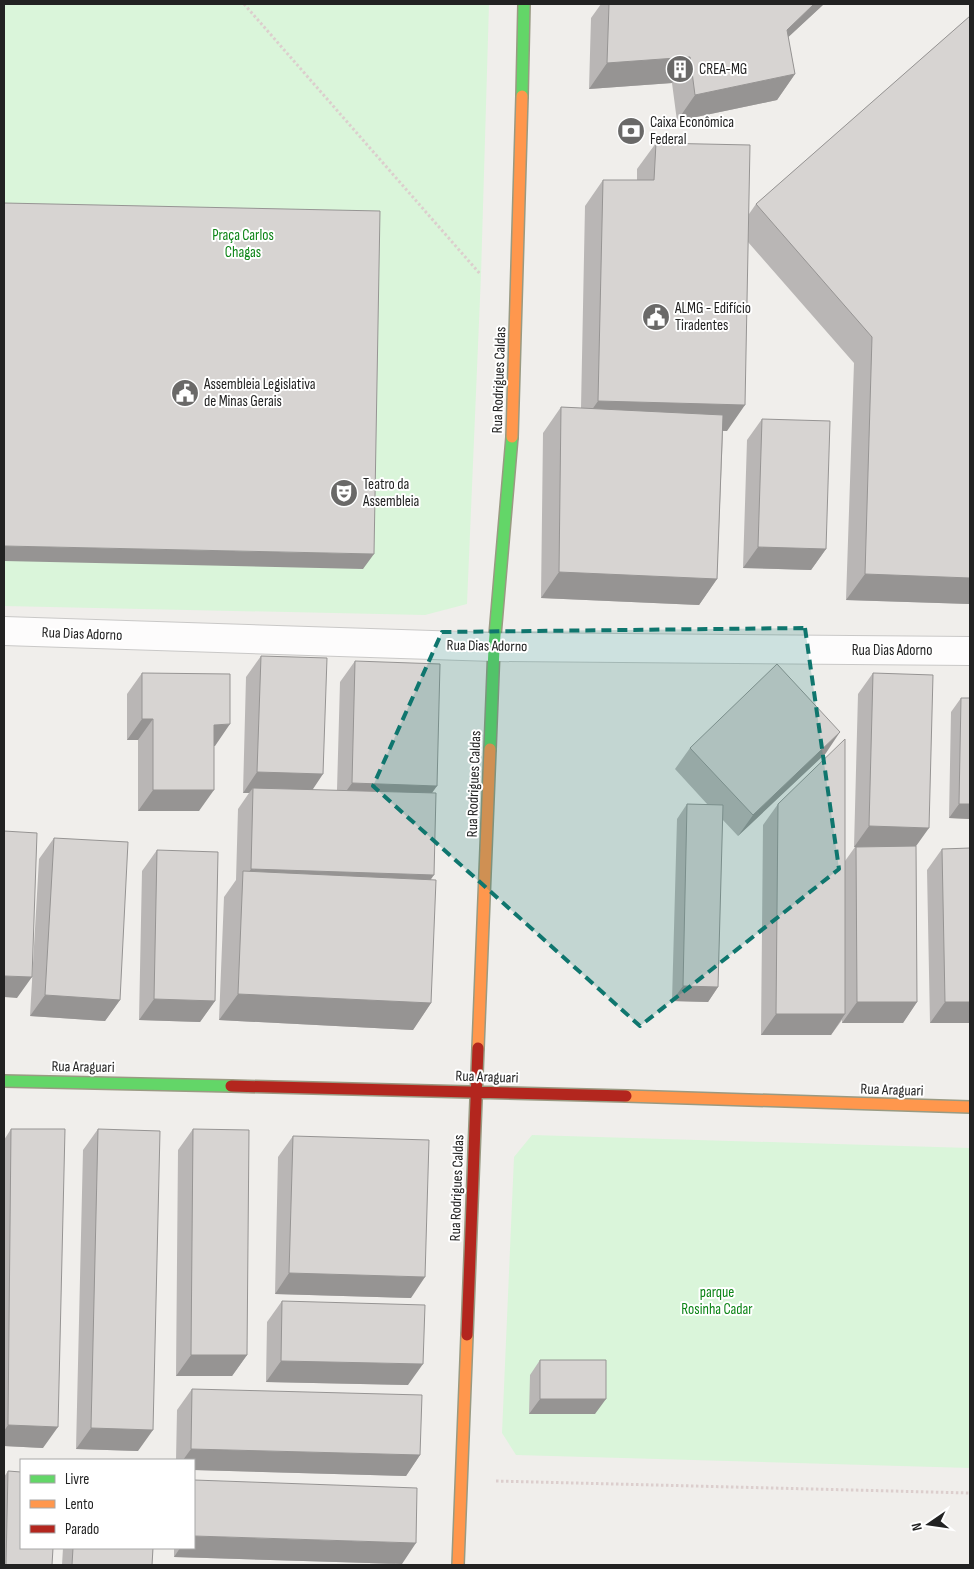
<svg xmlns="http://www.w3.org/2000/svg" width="974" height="1569" font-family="'Sofia Sans Condensed',sans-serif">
	<rect width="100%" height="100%" fill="#f0eeeb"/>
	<path fill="#daf5da" d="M4,4H489L481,275L467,604L425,615L4,606Z
		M532,1135L970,1148V1468L516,1455L502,1433L514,1157Z"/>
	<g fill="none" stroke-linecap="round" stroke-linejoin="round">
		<g stroke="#c9c8c7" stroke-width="30">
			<path id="street" d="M4,631L494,647L970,651"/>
		</g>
		<g stroke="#999a82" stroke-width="14">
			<path id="fast" d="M522,96L524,4
				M490,749L494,647L512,437
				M4,1081L231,1086"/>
		</g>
		<g stroke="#999a82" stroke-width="14">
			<path id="slow" d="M512,437L522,96
				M478,1048L490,749
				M626,1096L970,1107
				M458,1565L467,1335"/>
		</g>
		<g stroke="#999a82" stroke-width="14">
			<path id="jam" d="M231,1086L626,1096
				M467,1335L478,1048"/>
		</g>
		<path stroke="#dccecd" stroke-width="3" stroke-dasharray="2.5 2.5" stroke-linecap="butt" d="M244,4L481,275
			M496,1481L970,1493"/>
		<use href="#street" stroke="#fdfcfc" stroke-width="28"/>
		<use href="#fast" stroke="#63d668" stroke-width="11"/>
		<use href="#slow" stroke="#ff974d" stroke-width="11"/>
		<use href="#jam" stroke="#b3261e" stroke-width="11"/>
	</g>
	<path fill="#b9b6b5" d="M601,4H824L788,37L795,74L777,100L677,121L672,83L589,89L591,18Z
		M970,16V604L846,600L854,363L748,242L727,431H723L717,579L699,605L541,598L543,433L561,407L581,408L585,206L603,180H637V169L656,143L749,214L756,204Z
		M762,419L826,549L811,570L743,568L747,440Z
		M261,656L313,790H337L340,682L355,661L432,793L430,880L431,1003L413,1030L219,1020L224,897L236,880L238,809L249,793H243L246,677Z
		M142,673L215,746H214L199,811H138V740H127V694Z
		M873,673L916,846L917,1002L903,1023H842V1020L831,1035H761L763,825L778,804L845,861L855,847H854L858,694Z
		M961,698L970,819L949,818L951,712Z
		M690,748L826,753L738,836L722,819L718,987L708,1002L672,1001L677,819L687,804L708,805L675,769Z
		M54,838L120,1000L105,1021L30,1016L39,859Z
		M942,849L970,1023H930L927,870Z
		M157,850L215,1001L200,1022L139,1020L142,871Z
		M11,1129L43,1448L4,1446V1140Z
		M98,1129L138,1451L76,1449L83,1150Z
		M193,1129L247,1355L232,1376H176L178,1150Z
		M293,1136L411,1298L275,1294L278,1157Z
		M282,1301L408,1385L266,1382L267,1322Z
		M540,1360L595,1414H529L530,1375Z
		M192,1389L420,1455L406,1476L194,1470V1460H176L177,1410Z
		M8,1471L52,1565H4V1477Z
		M63,1548H153L152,1565H62Z
		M174,1548H194L402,1564L174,1557Z"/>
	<path fill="#969493" d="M814,4H824L768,56L787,30Z
		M690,57L672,83L589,89L607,63Z
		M795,74L777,100L677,121L695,95Z
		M598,401L745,405L727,431L580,427Z
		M4,546L374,554L363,569L4,561Z
		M758,547L826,549L811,570L743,568Z
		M559,572L717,579L699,605L541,598Z
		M865,574L970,578V604L846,600Z
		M142,719H153L138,740H127Z
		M230,724L215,746H200L214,725Z
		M840,732L826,753L738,836L753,815Z
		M257,772L323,774L309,795L253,788L249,793H243Z
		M352,783L437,786L422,807L337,804Z
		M153,790H214L199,811H138Z
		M959,804H970V819L949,818Z
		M869,826L929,828L914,849L854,847Z
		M251,869L434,875L419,896L242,882Z
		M4,976L32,977L17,998L4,997Z
		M683,986L718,987L708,1002L672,1001Z
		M238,994L431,1003L413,1030L219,1020Z
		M45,995L120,1000L105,1021L30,1016Z
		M154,999L215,1001L200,1022L139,1020Z
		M857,1002H917L903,1023H842Z
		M945,1002H970V1023H930Z
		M776,1014H845L831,1035H761Z
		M289,1273L425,1277L411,1298L275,1294Z
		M191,1355H247L232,1376H176Z
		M281,1361L423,1364L408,1385L266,1382Z
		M540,1399H606L595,1414H529Z
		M8,1425L58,1427L43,1448L4,1446V1431Z
		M91,1428L153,1430L138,1451L76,1449Z
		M191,1449L420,1455L406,1476L194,1470V1460H183Z
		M194,1536L416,1543L402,1564L174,1557L180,1548H194Z"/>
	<path fill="#d7d4d2" stroke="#969493" d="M609,4H814L787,30L795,74L695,95L690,57L607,63Z
		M970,16V578L865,574L872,337L756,204Z
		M656,143L750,145L745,405L598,401L603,180H654Z
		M4,203L380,211L374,554L4,546Z
		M561,407L723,415L717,579L559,572Z
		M762,419L830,421L826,549L758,547Z
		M261,656L327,658L323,774L257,772Z
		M355,661L440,664L437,786L352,783Z
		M777,664L840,732L753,815L690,748Z
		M142,673L230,674V724L214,725V790H153V719H142Z
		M873,673L933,675L929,828L869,826Z
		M961,698H970V804H959Z
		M845,739V1014H776L778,804Z
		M253,788L436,793L434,875L251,869Z
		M687,804L723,805L718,987L683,986Z
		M4,831L37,833L32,977L4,976Z
		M54,838L128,842L120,1000L45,995Z
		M916,846L917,1002H857L856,847Z
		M970,848V1002H945L942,849Z
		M157,850L218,852L215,1001L154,999Z
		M243,871L436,880L431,1003L238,994Z
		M11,1129H65L58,1427L8,1425Z
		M98,1129L160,1131L153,1430L91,1428Z
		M193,1129L249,1130L247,1355H191Z
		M293,1136L429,1140L425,1277L289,1273Z
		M282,1301L425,1305L423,1364L281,1361Z
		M540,1360H606V1399H540Z
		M192,1389L422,1395L420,1455L191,1449Z
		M8,1471L21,1472V1548H53L52,1565H6Z
		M194,1480L417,1488L416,1543L194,1536Z
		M73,1548H153L152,1565H72Z"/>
	<path fill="#0f766e" fill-opacity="0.2" stroke="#0f766e" stroke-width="4" stroke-dasharray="10 6" stroke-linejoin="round" d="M805,628L839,869L640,1026L373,786L442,632Z"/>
	<defs>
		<g id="building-disc" transform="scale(1.4375)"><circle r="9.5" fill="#6a6968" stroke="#fff"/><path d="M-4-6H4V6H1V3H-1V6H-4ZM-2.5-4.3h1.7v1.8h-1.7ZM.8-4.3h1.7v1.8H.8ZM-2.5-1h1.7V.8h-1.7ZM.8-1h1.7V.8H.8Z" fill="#fff"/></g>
		<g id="bank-disc" transform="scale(1.4375)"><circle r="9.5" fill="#6a6968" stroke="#fff"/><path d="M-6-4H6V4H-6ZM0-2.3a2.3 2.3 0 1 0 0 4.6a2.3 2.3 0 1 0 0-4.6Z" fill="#fff"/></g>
		<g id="civic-disc" transform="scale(1.4375)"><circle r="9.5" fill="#6a6968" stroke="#fff"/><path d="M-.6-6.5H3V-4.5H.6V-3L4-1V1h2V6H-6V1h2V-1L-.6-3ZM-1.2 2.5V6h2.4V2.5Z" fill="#fff"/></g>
		<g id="theatre-disc" transform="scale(1.4375)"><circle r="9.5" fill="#6a6968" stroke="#fff"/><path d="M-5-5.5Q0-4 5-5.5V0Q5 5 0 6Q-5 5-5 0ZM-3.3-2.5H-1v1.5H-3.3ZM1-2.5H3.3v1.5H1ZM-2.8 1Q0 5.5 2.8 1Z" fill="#fff"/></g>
	</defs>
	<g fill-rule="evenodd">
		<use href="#building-disc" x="680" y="69"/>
		<use href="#bank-disc" x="631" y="131"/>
		<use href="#civic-disc" x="656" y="317"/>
		<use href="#civic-disc" x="185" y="393"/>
		<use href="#theatre-disc" x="344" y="493"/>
	</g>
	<g text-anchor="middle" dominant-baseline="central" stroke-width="4" stroke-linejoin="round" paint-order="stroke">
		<g font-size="15" fill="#222" stroke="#fff" text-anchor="start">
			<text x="699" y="69">CREA-MG</text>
			<text x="650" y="122">Caixa Econômica<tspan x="650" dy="17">Federal</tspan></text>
			<text x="675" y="308">ALMG - Edifício<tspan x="675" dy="17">Tiradentes</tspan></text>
			<text x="204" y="384">Assembleia Legislativa<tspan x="204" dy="17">de Minas Gerais</tspan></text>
			<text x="363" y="484">Teatro da<tspan x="363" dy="17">Assembleia</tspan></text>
		</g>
		<g font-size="15" fill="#0c8416" stroke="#fff">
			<text x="243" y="235">Praça Carlos<tspan x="243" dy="17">Chagas</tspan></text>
			<text x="717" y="1292">parque<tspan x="717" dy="17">Rosinha Cadar</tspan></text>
		</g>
		<g font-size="15" fill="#222" stroke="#fff">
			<text transform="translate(499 380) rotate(-88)">Rua Rodrigues Caldas</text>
			<text transform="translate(82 634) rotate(2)">Rua Dias Adorno</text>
			<text transform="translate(487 646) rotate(1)">Rua Dias Adorno</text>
			<text x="892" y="650">Rua Dias Adorno</text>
			<text transform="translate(474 784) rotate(-88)">Rua Rodrigues Caldas</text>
			<text transform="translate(83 1067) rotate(1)">Rua Araguari</text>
			<text transform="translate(487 1077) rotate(2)">Rua Araguari</text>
			<text transform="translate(892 1090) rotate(2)">Rua Araguari</text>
			<text transform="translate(457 1188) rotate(-88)">Rua Rodrigues Caldas</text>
		</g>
	</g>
	<rect width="974" height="1569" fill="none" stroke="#222222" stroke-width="10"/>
	<rect x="20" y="1459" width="175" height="90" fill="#ffffff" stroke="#a7a7a7"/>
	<rect x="30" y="1475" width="25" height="8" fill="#63d668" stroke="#a7a7a7"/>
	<text x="65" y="1484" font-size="15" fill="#222222">Livre</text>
	<rect x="30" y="1500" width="25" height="8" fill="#ff974d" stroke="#a7a7a7"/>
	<text x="65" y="1509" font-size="15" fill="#222222">Lento</text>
	<rect x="30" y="1525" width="25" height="8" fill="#b3261e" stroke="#a7a7a7"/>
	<text x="65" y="1534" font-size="15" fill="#222222">Parado</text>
	<g transform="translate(929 1524) rotate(257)" stroke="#ffffff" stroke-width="4" paint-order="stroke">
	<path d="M0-4L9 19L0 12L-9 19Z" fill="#222222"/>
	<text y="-8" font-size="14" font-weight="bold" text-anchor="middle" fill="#222222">N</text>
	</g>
</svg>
